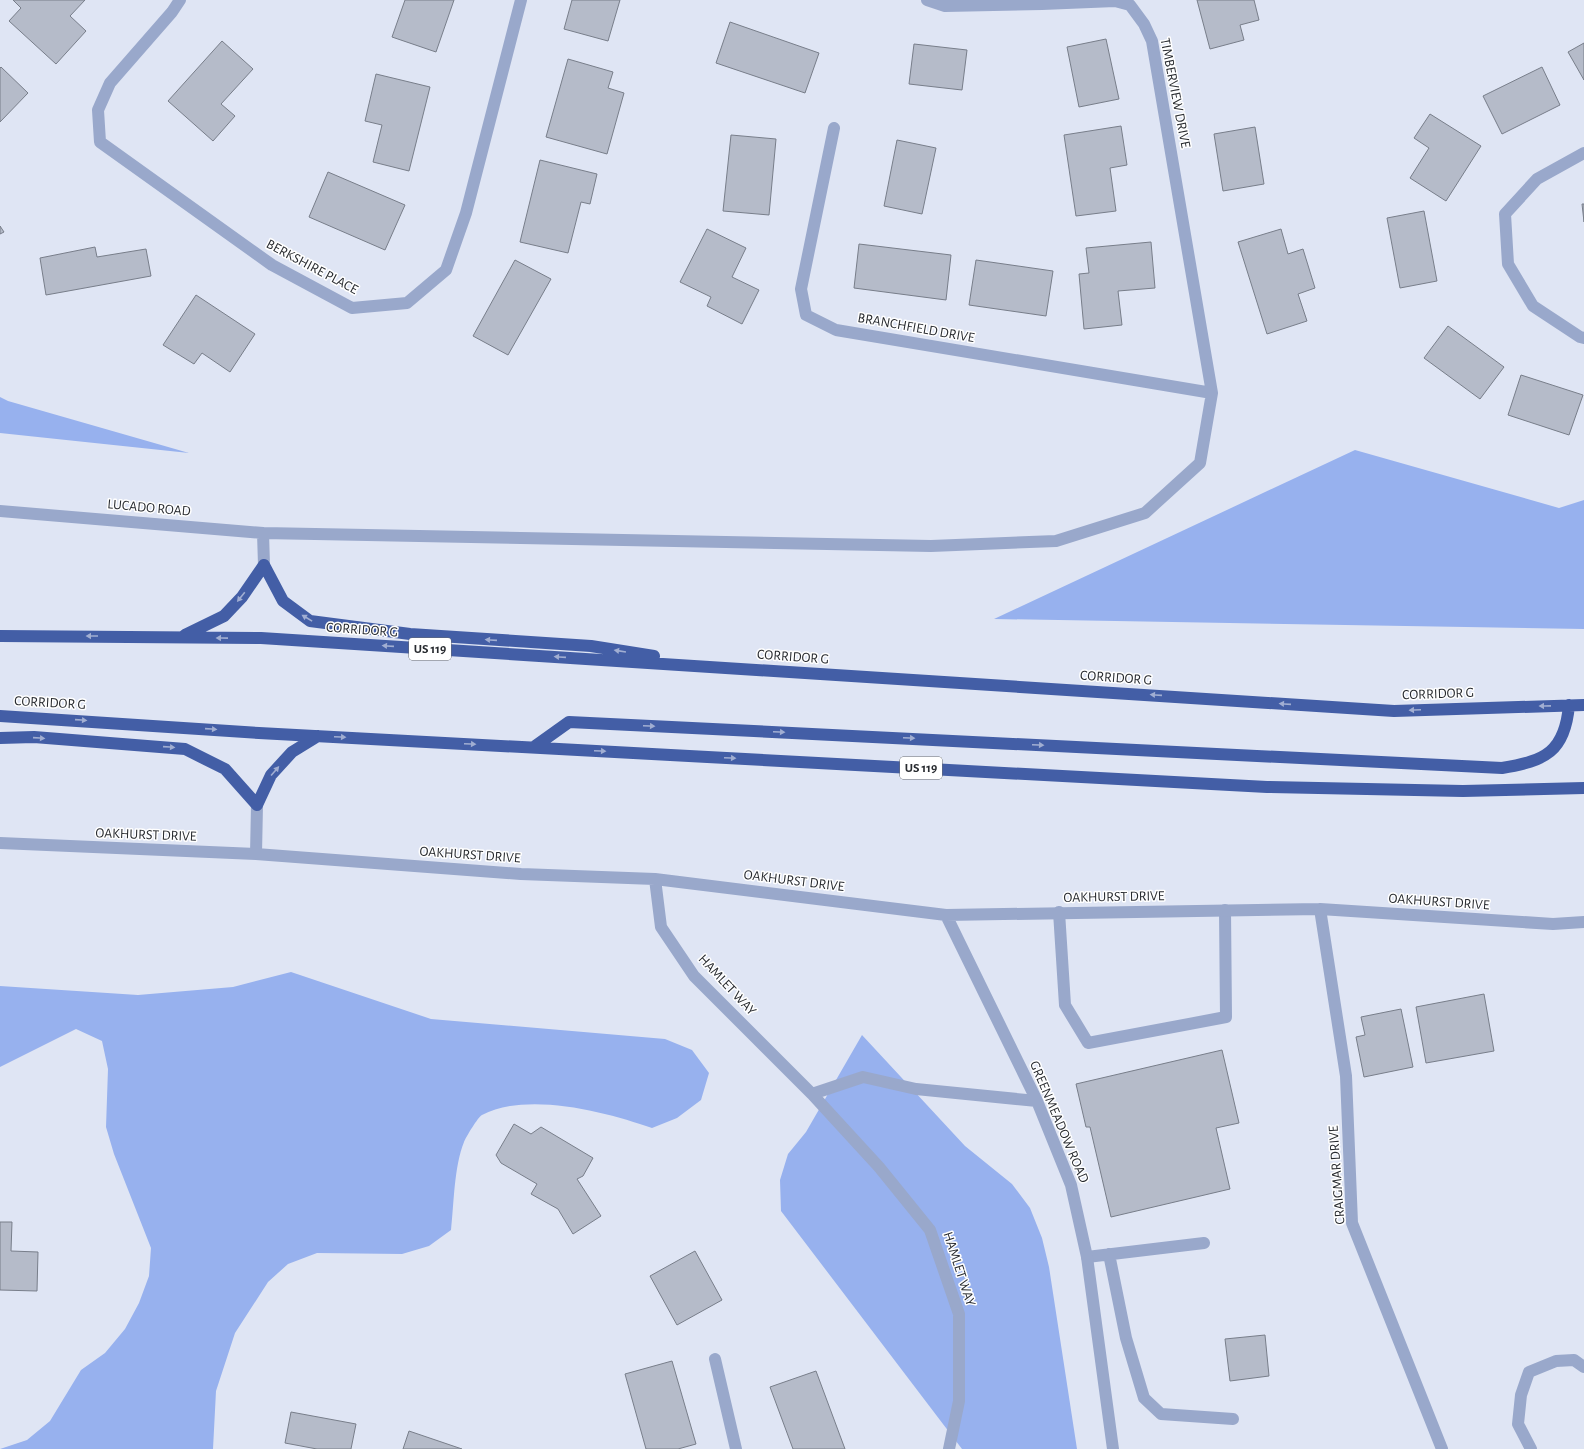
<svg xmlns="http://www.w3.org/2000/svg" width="1584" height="1449" font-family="'Alegreya Sans',sans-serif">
	<rect width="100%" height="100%" fill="#dfe5f4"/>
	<path fill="#97b1ee" d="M0,397L8,401L189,453L0,433Z
		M1355,450L1559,508L1584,500V629L994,619Z
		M291,972L431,1019L665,1039L692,1050L709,1073L701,1100L677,1118L652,1128C607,1112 527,1091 482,1115C478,1117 466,1137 464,1142C454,1167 454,1203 451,1230L429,1246L402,1254L317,1253L288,1264L268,1282L235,1333L216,1391L213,1449H0L27,1440L50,1421L81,1370L105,1353L125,1329L139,1303L149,1276L151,1248L114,1154L106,1127L108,1069L102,1041L76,1029L0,1067V986L138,995L233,987Z
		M862,1035L965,1146L1012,1184L1030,1208L1042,1238L1049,1267L1077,1449H962L781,1211L780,1180L788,1154L806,1132Z"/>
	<path fill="#b5bbc9" stroke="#787e8a" d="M13,0H85L70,16L86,31L56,64L9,21L21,8Z
		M405,0H454L436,52L392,37Z
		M572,0H620L608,41L564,29Z
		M1197,0H1254L1259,20L1240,25L1244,40L1210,49Z
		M730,22L819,53L805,93L716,63Z
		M1106,39L1119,99L1079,107L1067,47Z
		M222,41L253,69L221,104L235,116L213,141L168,101Z
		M1584,43V80L1568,52Z
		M914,44L967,50L962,90L909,84Z
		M568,59L613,72L608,88L624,93L607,154L546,137Z
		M1,67L28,93L0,122V68Z
		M1542,67L1560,105L1502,134L1483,96Z
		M376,74L430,87L409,171L373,162L382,125L365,121Z
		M1430,114L1481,146L1446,201L1410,178L1429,148L1414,138Z
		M1121,126L1127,165L1110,168L1116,211L1076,216L1064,135Z
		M1255,127L1264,184L1223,191L1214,134Z
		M731,135L776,139L769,215L723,211Z
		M897,140L936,148L922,214L884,206Z
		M540,160L597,174L590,204L581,202L568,253L520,242Z
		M328,172L405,205L385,250L309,217Z
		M1582,204H1584V222Z
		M1424,211L1437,281L1400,288L1387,218Z
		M0,226L4,232L0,234Z
		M707,229L746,248L732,277L759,290L742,324L707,306L711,297L680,282Z
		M1281,229L1288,254L1303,249L1315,288L1298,294L1307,321L1267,334L1238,242Z
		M1151,242L1155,288L1118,291L1122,325L1084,329L1079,274L1089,273L1086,248Z
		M859,244L951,255L946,300L854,288Z
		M95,247L97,257L146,249L151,276L46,295L40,258Z
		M515,260L551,279L508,355L473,336Z
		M976,260L1053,271L1046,316L969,305Z
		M196,295L255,334L230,372L202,353L194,364L163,345Z
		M1448,326L1504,367L1480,399L1424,358Z
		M1521,375L1583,395L1569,435L1508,415Z
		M1484,994L1494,1051L1426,1063L1416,1007Z
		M1401,1009L1413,1067L1364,1077L1356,1037L1365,1035L1361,1017Z
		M1222,1050L1239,1123L1216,1128L1230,1189L1111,1217L1090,1127H1086L1076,1084Z
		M514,1124L531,1134L541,1127L593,1158L583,1176L577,1179L601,1216L573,1234L558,1209L531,1194L537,1184L501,1163L496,1155Z
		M0,1222H12L11,1251L38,1252L37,1291L0,1290Z
		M695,1251L722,1300L677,1325L650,1276Z
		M1265,1335L1269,1376L1230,1381L1225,1339Z
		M672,1361L696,1444L678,1449H646L625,1374Z
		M816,1371L845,1449H793L770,1387Z
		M291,1412L356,1424L351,1449H317L285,1443Z
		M409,1431L462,1449H403Z"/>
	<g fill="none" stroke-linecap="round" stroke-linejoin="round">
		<path stroke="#99a8cb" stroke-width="12" d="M1059,912L1065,1005L1088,1043L1226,1017L1225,910
			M1109,1254L1126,1338L1144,1398L1161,1414L1233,1419
			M1087,1257L1204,1243
			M1531,1449L1518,1424L1521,1395L1529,1372L1556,1361L1574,1360L1584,1367"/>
		<path stroke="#99a8cb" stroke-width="12" d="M180,0L172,12L110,83L98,110L100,142L272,265L352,308L407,303L446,270L466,213L521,0
			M834,128L801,289L806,315L836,330L1212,393
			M1584,153L1537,179L1505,214L1508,264L1533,306L1580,337L1584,338
			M0,511L263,533L264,565
			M263,533L931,546L1056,541L1145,513L1200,463L1212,393L1152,41L1144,24L1130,5L1115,1L1042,4L945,6L927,0
			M0,843L256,854L521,874L655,879L946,915L1320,909L1553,924L1584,922
			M256,854L257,805
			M655,879L661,927L694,976L812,1094L879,1167L930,1230L959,1314V1401L949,1449
			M1320,909L1346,1076L1352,1223L1442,1449
			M946,915L1037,1101L1071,1185L1087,1257L1113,1449
			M812,1094L863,1077L916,1089L1037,1101
			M715,1359L736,1449"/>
		<path stroke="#435ea6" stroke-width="12" d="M185,635L224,616L242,597L264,565L283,601L310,621L410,634L591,646L654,656
			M0,636L261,638L1394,711L1584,705
			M0,716L259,733L1267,787L1463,791L1584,788
			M0,738L34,737L185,749L225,769L257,805L271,775L292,752L318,736
			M534,747L569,722L1502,768C1545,761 1565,752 1569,705"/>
	</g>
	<defs><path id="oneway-solid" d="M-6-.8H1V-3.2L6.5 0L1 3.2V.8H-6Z"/></defs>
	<g fill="#a1aed2">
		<use href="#oneway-solid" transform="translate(241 597) rotate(129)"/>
		<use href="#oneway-solid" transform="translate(307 618) rotate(-149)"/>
		<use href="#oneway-solid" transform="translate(92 636) rotate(-180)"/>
		<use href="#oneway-solid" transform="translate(222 638) rotate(-179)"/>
		<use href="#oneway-solid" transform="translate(491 640) rotate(-176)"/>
		<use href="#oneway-solid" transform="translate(388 646) rotate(-176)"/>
		<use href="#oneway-solid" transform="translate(620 651) rotate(-171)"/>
		<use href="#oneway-solid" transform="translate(560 657) rotate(-176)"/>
		<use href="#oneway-solid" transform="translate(1156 695) rotate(-176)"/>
		<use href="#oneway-solid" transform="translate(1285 704) rotate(-176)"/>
		<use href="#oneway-solid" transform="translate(1545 706) rotate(179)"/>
		<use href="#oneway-solid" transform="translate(1415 710) rotate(178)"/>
		<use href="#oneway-solid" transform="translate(81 720) rotate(4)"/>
		<use href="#oneway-solid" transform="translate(649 726) rotate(3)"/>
		<use href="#oneway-solid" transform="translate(211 729) rotate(4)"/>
		<use href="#oneway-solid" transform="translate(779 732) rotate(3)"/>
		<use href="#oneway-solid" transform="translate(340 737) rotate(3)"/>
		<use href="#oneway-solid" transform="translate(39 738) rotate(4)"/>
		<use href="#oneway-solid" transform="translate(909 738) rotate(3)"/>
		<use href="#oneway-solid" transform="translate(470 744) rotate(3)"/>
		<use href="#oneway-solid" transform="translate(1038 745) rotate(3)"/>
		<use href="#oneway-solid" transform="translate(169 747) rotate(4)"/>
		<use href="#oneway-solid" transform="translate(600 751) rotate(3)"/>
		<use href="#oneway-solid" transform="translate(730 758) rotate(3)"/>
		<use href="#oneway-solid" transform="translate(275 771) rotate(-49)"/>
	</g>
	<g text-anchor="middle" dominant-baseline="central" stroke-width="3" stroke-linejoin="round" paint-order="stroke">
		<g fill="#fff" stroke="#686b6e" stroke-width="1">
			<rect x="409" y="638" width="42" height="22" rx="3"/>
			<rect x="900" y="757" width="42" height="22" rx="3"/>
		</g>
		<g font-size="13" font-weight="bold" fill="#282b30">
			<text x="430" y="649">US 119</text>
			<text x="921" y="768">US 119</text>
		</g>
		<g font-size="14" fill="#282b30" stroke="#fff">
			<text transform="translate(1175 93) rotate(79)">TIMBERVIEW DRIVE</text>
			<text transform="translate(312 267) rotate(28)">BERKSHIRE PLACE</text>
			<text transform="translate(916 328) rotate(10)">BRANCHFIELD DRIVE</text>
			<text transform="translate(149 508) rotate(5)">LUCADO ROAD</text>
			<text transform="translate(362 630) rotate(4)">CORRIDOR G</text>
			<text transform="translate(793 657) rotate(4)">CORRIDOR G</text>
			<text transform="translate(1116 678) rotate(4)">CORRIDOR G</text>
			<text transform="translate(1438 694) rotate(-2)">CORRIDOR G</text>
			<text transform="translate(50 703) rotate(3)">CORRIDOR G</text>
			<text transform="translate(146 835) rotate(2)">OAKHURST DRIVE</text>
			<text transform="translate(470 855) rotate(4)">OAKHURST DRIVE</text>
			<text transform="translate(794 881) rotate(7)">OAKHURST DRIVE</text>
			<text transform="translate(1114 897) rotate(-1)">OAKHURST DRIVE</text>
			<text transform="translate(1439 902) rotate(4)">OAKHURST DRIVE</text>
			<text transform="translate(727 985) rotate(47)">HAMLET WAY</text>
			<text transform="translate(1059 1122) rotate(67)">GREENMEADOW ROAD</text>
			<text transform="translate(1337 1175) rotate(-94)">CRAIGMAR DRIVE</text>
			<text transform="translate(959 1269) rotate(72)">HAMLET WAY</text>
		</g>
	</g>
</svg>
